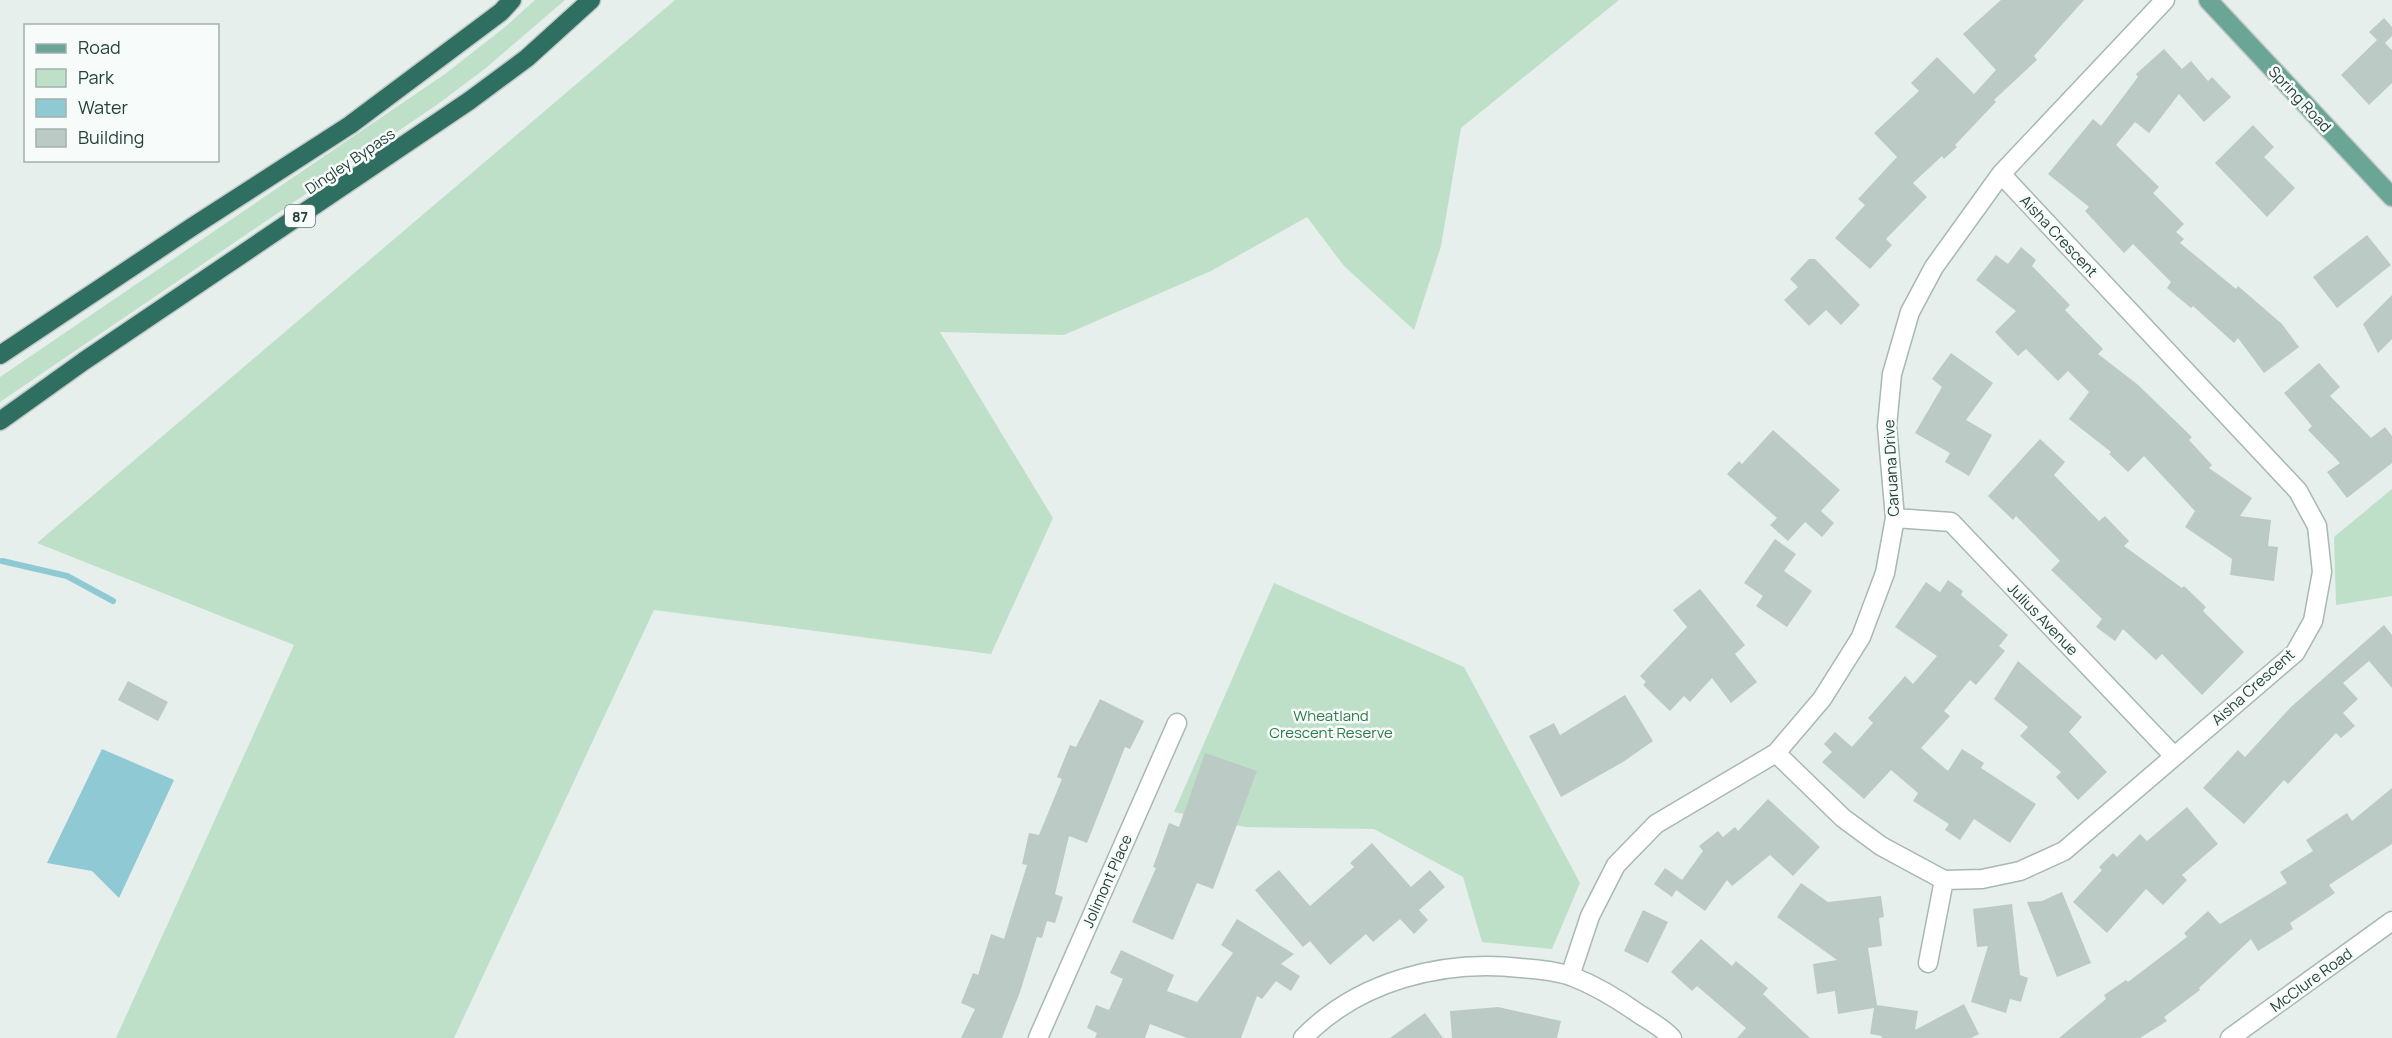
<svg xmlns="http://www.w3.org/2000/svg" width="2392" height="1038" font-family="Manrope,sans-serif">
	<rect width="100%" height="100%" fill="#e6efeb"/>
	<path fill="#bfe0c8" d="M535,0H565L486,68L438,104L0,402V377L445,74L505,27Z
		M675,0H1619L1461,128L1441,246L1414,330L1344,266L1307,217L1211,271L1064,335L940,332L1053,518L991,654L654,610L454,1038H116L294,645L37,543Z
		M2392,489V596L2336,605L2334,537Z
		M1274,583L1464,667L1580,883L1552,949L1482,942L1463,877L1374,829L1245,827L1174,812Z"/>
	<path fill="#8ec9d4" d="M102,749L174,780L119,898L92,871L47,863Z"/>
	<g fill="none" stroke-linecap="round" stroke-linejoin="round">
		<path stroke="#8ec9d4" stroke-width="6" d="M2,561L67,576L113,601"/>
	</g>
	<path fill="#bbcac4" d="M2001,0H2084L2034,56L2037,60L1994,100L1996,102L1955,145L1957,147L1944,159L1942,156L1913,183L1927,197L1886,239L1892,245L1870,269L1835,238L1865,205L1858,199L1897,157L1874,133L1919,91L1911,83L1937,57L1974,94L1996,70L1963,34Z
		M2384,18L2392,27V36L2385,43L2392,50V83L2369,105L2341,75L2377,40L2369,32Z
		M2164,49L2182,69L2191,61L2208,81L2212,77L2231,97L2204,122L2179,94L2149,133L2135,122L2116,145L2159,187L2153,193L2184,224L2176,232L2184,239L2180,243L2236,289L2238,286L2282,324L2299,347L2264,373L2238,338L2234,343L2193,306L2191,308L2167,288L2171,282L2133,244L2124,253L2085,211L2089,207L2048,174L2093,119L2101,126L2138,77L2136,74Z
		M2253,125L2274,147L2264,157L2295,188L2267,217L2215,163Z
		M2367,235L2391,265L2337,308L2313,277Z
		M2021,247L2036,260L2032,266L2070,305L2065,310L2103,349L2098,354L2137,384L2192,437L2189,440L2212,465L2209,468L2252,498L2240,516L2271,520L2268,546L2278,547L2274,581L2230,575L2232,559L2185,527L2195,511L2144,456L2128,472L2109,454L2111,452L2069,419L2089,392L2068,371L2058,381L2026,349L2018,356L1995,332L2016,311L1976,280L1996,255L2008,264Z
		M1809,259H1815L1860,305L1841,325L1826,310L1809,326L1784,300L1798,287L1790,279Z
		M2392,295V339L2378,353L2363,324Z
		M1951,353L1993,383L1966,420L1992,435L1969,476L1945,462L1950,453L1915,433L1942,387L1932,379Z
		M2319,363L2340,387L2330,396L2371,438L2385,427L2392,436V463L2347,498L2327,472L2340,463L2308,430L2312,426L2284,393Z
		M1773,430L1840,490L1821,511L1834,523L1822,537L1805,522L1788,541L1770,525L1777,518L1727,474L1739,461L1742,464Z
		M2040,439L2065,462L2054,475L2099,521L2105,516L2129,541L2124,546L2182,588L2184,586L2206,607L2203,611L2244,652L2202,695L2162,654L2156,660L2123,629L2115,641L2096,627L2102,619L2051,570L2060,561L2016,516L2013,520L1988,496Z
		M1775,539L1796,554L1784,571L1812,591L1787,627L1756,606L1763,596L1744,583Z
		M1948,580L1963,591L1961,595L2008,635L1999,646L2005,651L1976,685L1970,680L1944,711L1950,716L1921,748L1948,771L1962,749L1984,763L1981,768L2036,804L2010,843L1974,819L1960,840L1945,830L1949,824L1913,801L1918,793L1891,770L1864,799L1822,762L1832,752L1824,744L1835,732L1852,747L1873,723L1868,718L1905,676L1913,684L1937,656L1895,627L1926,582L1940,592Z
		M1700,589L1745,645L1735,654L1757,682L1731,703L1712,678L1690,702L1684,696L1670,711L1643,685L1646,682L1640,676L1687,627L1673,610Z
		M2384,625L2392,635V688L2369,661L2343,683L2358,699L2343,713L2355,726L2341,738L2336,733L2288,784L2284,780L2244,824L2203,788L2238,750L2245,757L2291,707Z
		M2018,661L2082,717L2069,732L2107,772L2078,800L2056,777L2061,772L2020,736L2028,727L1994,699Z
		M128,681L168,702L158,721L118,700Z
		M1625,695L1653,741L1623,762L1561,797L1529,736L1554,723L1560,735Z
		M1100,699L1144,721L1130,749L1125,747L1087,843L1069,836L1055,894L1063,897L1055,923L1047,921L1042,938L1037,937L1020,992L1002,1038H961L975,1009L961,1003L973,973L978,975L991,934L1004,939L1027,865L1022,864L1029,833L1039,835L1062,779L1057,777L1070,745L1076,747Z
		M1205,753L1257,771L1213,889L1197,883L1173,940L1132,922L1156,868L1153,867L1169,823L1179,827Z
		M2392,788V844L2329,885L2335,893L2290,923L2293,929L2258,951L2251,939L2199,988L2200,990L2164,1017L2167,1021L2140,1038H2059L2106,999L2104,995L2126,980L2128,982L2187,937L2184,933L2208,911L2220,924L2287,883L2280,872L2313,851L2306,840L2347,813L2352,821Z
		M1768,799L1820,847L1793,876L1770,855L1732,886L1727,880L1705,911L1676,890L1672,897L1654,884L1665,868L1682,880L1703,851L1699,846L1718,831L1723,837L1735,827L1738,831Z
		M2187,807L2218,844L2182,875L2187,880L2163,905L2146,889L2107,933L2073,902L2102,870L2099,867L2113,853L2117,857L2140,834L2147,841Z
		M1372,843L1411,887L1430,870L1445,887L1419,910L1428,920L1414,934L1400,919L1373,942L1366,934L1330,965L1310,941L1303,947L1255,890L1279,870L1310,906L1354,867L1350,863Z
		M1801,883L1828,902L1881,896L1884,917L1879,918L1882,946L1868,948L1877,1005L1918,1011L1915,1030L1964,1004L1979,1034L1971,1038H1881L1882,1036L1870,1034L1874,1008L1838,1014L1835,991L1817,994L1813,964L1837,960L1777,917Z
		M2062,892L2091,963L2057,977L2027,902L2042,901Z
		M2012,904L2020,975L2028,978L2021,1002L2010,999L2006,1013L1971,1002L1988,946L1977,947L1973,909Z
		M1643,910L1668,922L1648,963L1624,951Z
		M1237,919L1294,954L1281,964L1300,976L1291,991L1276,981L1262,999L1257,996L1241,1038H1187L1150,1024L1145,1038H1095L1097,1033L1087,1028L1096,1005L1109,1010L1123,979L1110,973L1121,950L1174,975L1167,991L1197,1002L1233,953L1221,945Z
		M1701,939L1732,966L1736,961L1768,988L1763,994L1810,1038H1737L1746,1028L1697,986L1692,991L1671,972Z
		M1498,1007L1561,1021L1557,1038H1452L1450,1011Z
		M1425,1013L1443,1038H1390Z"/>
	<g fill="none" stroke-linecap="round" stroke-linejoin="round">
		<g stroke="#a8b8b2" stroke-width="21">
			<path id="minor" d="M1895,518L1951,522L2174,756
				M1776,753L1843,818L1881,846L1944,880L1982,879L2020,871L2064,851L2295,653L2313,621L2322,572L2317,526L2298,491L2001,174
				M1928,963L1944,880
				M1570,976L1590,916L1616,865L1656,824L1776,753L1822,699L1861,637L1885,573L1895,518L1887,426L1892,374L1910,312L1934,267L2001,174L2165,0
				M1038,1038L1177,723
				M1303,1038C1358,981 1443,959 1521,968C1537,969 1555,971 1571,976C1594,985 1618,999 1639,1014C1650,1021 1663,1028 1672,1038
				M2230,1038L2392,921"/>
		</g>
		<g stroke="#c2cac8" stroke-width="21">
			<path id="major" d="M2208,0L2392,197"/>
		</g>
		<g stroke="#c2cac8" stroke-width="21">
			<path id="highway" d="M0,355L192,227L350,125L501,12L512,0
				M0,421L84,361L469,101L527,58L591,0"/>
		</g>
		<use href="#minor" stroke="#fff" stroke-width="18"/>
		<use href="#major" stroke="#6aa596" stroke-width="18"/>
		<use href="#highway" stroke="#2f6f62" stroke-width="18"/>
	</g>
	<g text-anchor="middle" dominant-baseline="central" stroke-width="5" stroke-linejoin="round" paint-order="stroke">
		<rect fill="#f7fbf9" stroke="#637a73" stroke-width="1.5" x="285" y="205" width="30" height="22" rx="4.5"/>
		<g font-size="14" font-weight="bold" fill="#24423a">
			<text x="300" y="216">87</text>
		</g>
		<g font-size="15" fill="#24423a" stroke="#f7fbf9">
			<text transform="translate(2300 99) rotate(47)">Spring Road</text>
			<text transform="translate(350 161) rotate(-34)">Dingley Bypass</text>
			<text transform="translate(2059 236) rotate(47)">Aisha Crescent</text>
			<text transform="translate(1891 468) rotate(-93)">Caruana Drive</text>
			<text transform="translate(2043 619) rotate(46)">Julius Avenue</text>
			<text transform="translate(2253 687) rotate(-42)">Aisha Crescent</text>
			<text transform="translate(1107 881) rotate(-66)">Jolimont Place</text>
			<text transform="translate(2311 980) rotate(-36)">McClure Road</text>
		</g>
		<g font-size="15" fill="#2d7a4b" stroke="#f7fbf9">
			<text x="1331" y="715">Wheatland<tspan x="1331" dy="17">Crescent Reserve</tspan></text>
		</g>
	</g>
	<rect x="24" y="24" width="195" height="138" fill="#f7fbf9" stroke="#a3b1ad" stroke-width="1.5"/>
	<rect x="36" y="44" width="30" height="9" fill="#6aa596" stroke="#a3b1ad" stroke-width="1.5"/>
	<text x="78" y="54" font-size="18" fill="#24423a">Road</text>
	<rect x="36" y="69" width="30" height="18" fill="#bfe0c8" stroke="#a3b1ad" stroke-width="1.5"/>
	<text x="78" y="84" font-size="18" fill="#24423a">Park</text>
	<rect x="36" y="99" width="30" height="18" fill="#8ec9d4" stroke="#a3b1ad" stroke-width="1.5"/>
	<text x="78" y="114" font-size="18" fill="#24423a">Water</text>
	<rect x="36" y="129" width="30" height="18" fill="#bbcac4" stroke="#a3b1ad" stroke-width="1.5"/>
	<text x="78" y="144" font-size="18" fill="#24423a">Building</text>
</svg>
